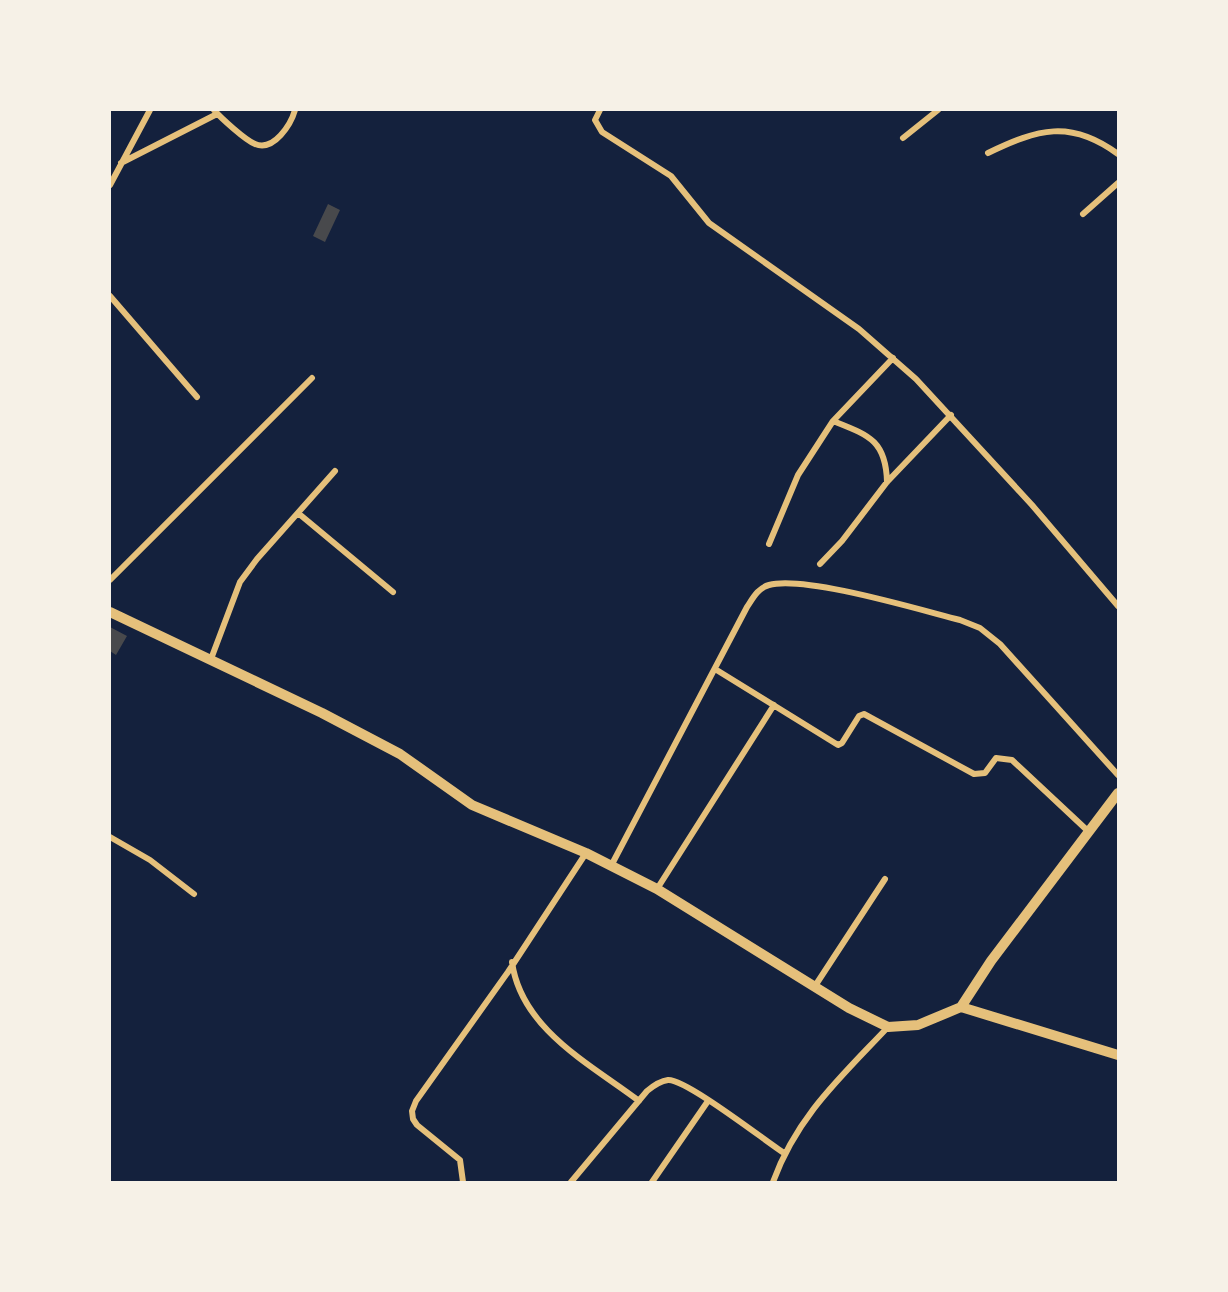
<svg xmlns="http://www.w3.org/2000/svg" width="1228" height="1292" font-family="'Roboto Condensed',sans-serif">
	<rect width="100%" height="100%" fill="#14213d"/>
	<path fill="#48494c" d="M328,204L340,210L325,242L313,236Z
		M110,627L127,636L116,655L110,651Z"/>
	<g fill="none" stroke-linecap="round" stroke-linejoin="round">
		<path stroke="#e5c07b" stroke-width="6" d="M214,110C221,118 245,140 255,144C274,152 291,124 295,110
			M600,110L595,120L602,132L671,176L709,223L859,329L916,379L1032,505L1118,606
			M903,138L938,110
			M988,153C1038,129 1070,119 1118,154
			M121,163L217,114
			M110,185L150,110
			M1083,214L1118,183
			M110,296L197,397
			M833,421C868,435 886,440 887,482
			M298,513L393,592
			M769,544L798,475L833,421L893,358
			M820,564L842,541L887,482L951,415
			M110,580L312,378
			M211,659L240,582L257,559L335,471
			M715,669L838,745L842,743L859,716L864,714L974,774L985,773L996,758L1012,760L1089,832
			M110,837L150,860L194,894
			M611,866L747,607C753,598 758,588 769,585C804,575 920,610 960,620L980,628L1000,644L1118,775
			M657,889L774,705
			M512,962C521,1029 590,1064 639,1101
			M815,986L885,879
			M463,1182L460,1160L417,1125L413,1119L412,1111L416,1101L508,972L586,853
			M571,1182L647,1091C653,1086 660,1081 668,1080C686,1079 764,1140 784,1153
			M652,1182L708,1101
			M773,1182C797,1116 841,1077 888,1027"/>
		<path stroke="#e5c07b" stroke-width="10" d="M110,612L322,713L400,754L472,805L586,853L657,889L849,1008L888,1027L918,1025L961,1007L991,961L1118,793
			M961,1007L1118,1055"/>
	</g>
	<rect width="1228" height="1292" fill="none" stroke="#f6f1e7" stroke-width="222"/>
</svg>
